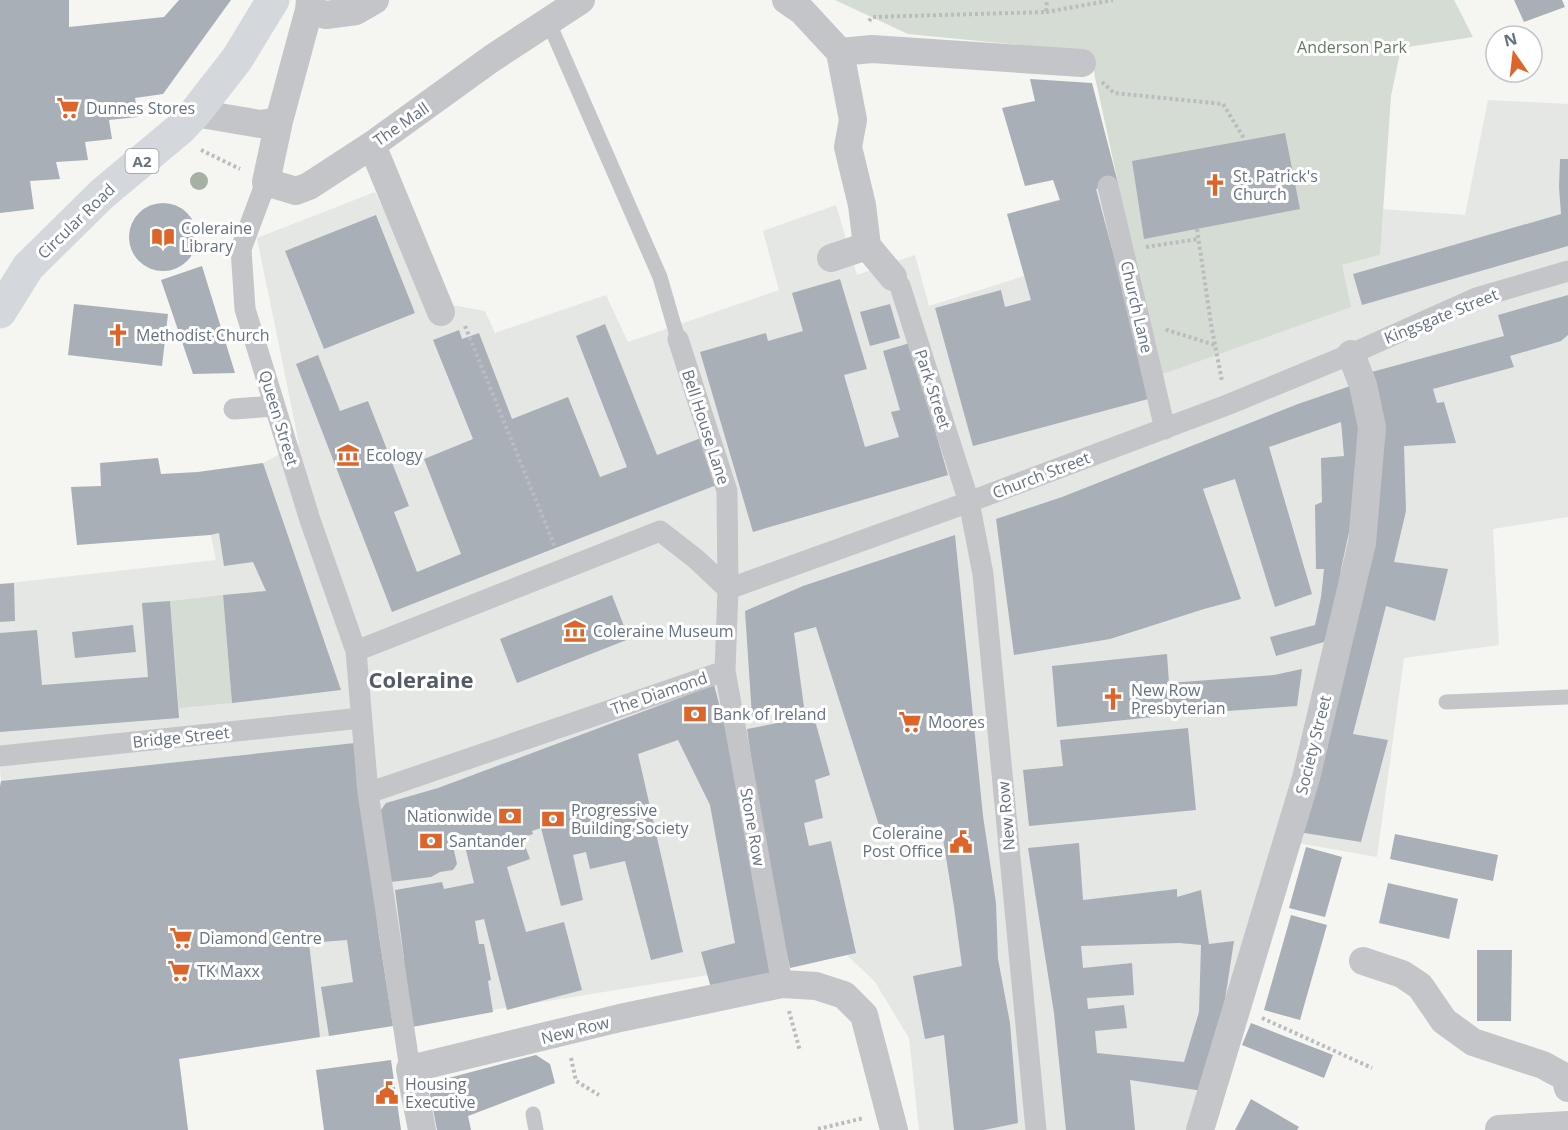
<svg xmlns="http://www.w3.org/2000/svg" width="1568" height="1130" font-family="'Open Sans',sans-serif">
	<rect width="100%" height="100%" fill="#f5f5f1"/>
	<path fill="#e5e7e5" d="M1488,100L1568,104V517L1493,529L1499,645L1404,658L1377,857L1275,839L1200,1130H919L909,1038L875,982L845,953L393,1026L179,1059L188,1130H0V787L1,781L0,768V584L216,560L198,472L263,463L299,444L257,238L375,192L425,300L485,311L495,333L606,295L628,342L779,290L763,231L836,205L857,275L915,255L929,306L1024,276L1007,214L1118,183L1159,375L1342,265L1380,255L1382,209L1465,215Z"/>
	<path fill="#d5dcd3" d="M835,0H1454L1473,37L1401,48L1391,96L1380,255L1342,265L1351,307L1160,375L1095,77L1091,52L908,34Z
		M223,595L232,703L179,708L170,601Z"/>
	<path fill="#a9afb6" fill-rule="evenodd" d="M0,0H69V27L164,17L179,0H231L163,94L135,98L138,117L109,120L112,139L85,142L88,160L56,162L60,179L30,181L34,209L0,213Z
		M1514,0H1562L1565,7L1524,22Z
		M1030,79L1092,83L1118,183L1096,189L1152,398L973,446L935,308L1001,290L1005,307L1031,300L1007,214L1060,200L1053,180L1025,186L1002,108L1035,101Z
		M1285,133L1300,209L1144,239L1132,161Z
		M1560,159H1568V246L1362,305L1353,274L1561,214L1559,187Z
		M129 237a34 34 0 1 1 68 0a34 34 0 1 1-68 0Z
		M376,215L415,313L324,349L285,251Z
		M202,266L235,373L193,374L161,280Z
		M840,279L867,369L844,375L865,447L899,437L891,412L900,410L883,351L910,343L948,475L753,532L700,352L766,333L768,341L803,331L792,293Z
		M1568,295V335L1561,341L1510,356L1514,367L1433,389L1437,403L1444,402L1456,443L1404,446L1406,511L1394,562L1448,569L1435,621L1386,606L1353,734L1388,740L1361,842L1298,832L1378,461L1368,373L1504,336L1498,315Z
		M74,304L168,314L162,366L68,355Z
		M890,304L900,338L870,346L860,312Z
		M605,324L657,455L701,438L719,484L392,612L296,364L318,355L340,411L368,401L409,506L394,512L417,572L461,554L424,459L473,439L433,340L459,330L462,339L479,333L512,419L568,397L600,477L627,467L576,336Z
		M1356,384L1366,414L1356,500L1341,569L1338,602L1324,642L1276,656L1270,637L1315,625L1321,597L1324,569H1316L1315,505L1322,502L1321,458L1344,456L1341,422L1269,447L1312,594L1275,607L1235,479L1203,489L1241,599L1204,609L1110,639L1014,655L996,519L1062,497L1298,404Z
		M158,458L161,474L198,472L263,463L341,690L232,703L223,595L266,591L253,562L224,566L219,533L210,535L77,545L71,487L101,486L100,463Z
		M955,535L983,816L996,903L998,959L1010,1023L1018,1123L984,1130H954L944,1035L925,1039L913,976L962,966L954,907L941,826L883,838L816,627L794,633L804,707L752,717L745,611L803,586Z
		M14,583L15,621L0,622V584Z
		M612,595L629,639L517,683L500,639Z
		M170,601L179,718L0,732V633L37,630L42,685L148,677L142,603Z
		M133,625L136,652L75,658L72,632Z
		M1167,654L1169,683L1274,675L1302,669L1297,706L1173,715L1057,727L1052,666Z
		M714,685L744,797L775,974L711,988L701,952L735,943L710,805L678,740L638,754L683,952L651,960L625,861L590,869L586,852L573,855L583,900L561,906L541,828L532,831L533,834L522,838L530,859L507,867L526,932L564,922L582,990L507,1010L484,919L475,921L479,944H484L491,980L488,981L493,1012L412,1027L400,960L404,959L395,890L442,882L444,889L474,883L462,834L451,837L457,864L453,870L440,872L431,877L391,882L378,814L386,803L438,788Z
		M798,719L816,724L830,775L815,780L823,818L804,823L809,846L831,841L856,953L790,968L765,856L747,729Z
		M1188,728L1196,810L1029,826L1023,770L1063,766L1060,740Z
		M355,743L379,936L393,1026L329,1036L321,987L353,982L347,940L309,943L320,1037L179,1059L188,1130H0V787L1,781Z
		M1395,834L1498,855L1493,881L1390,859Z
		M1079,843L1083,900L1177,889V897L1201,890L1209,944L1234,941L1222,1019L1203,1091L1130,1080L1135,1130H1066L1054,1013L1028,848ZM1179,943L1201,945L1199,1012L1184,1062L1097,1053L1095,1031L1127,1028L1124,1005L1088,1009L1087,998L1134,995L1132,963L1083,968L1081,946Z
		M1306,847L1342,857L1325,917L1289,908Z
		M1388,883L1458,899L1449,939L1379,923Z
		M1291,915L1327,925L1300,1020L1264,1010Z
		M1477,950H1512L1511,1021H1477Z
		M1251,1023L1333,1055L1324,1078L1242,1045Z
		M536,1055L550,1064L555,1083L468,1116L471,1130H437L430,1094L441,1080Z
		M391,1060L401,1130H324L316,1070Z
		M1251,1099L1299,1127L1297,1130H1235Z"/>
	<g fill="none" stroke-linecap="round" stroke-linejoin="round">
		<path stroke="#babcbe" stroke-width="4" stroke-dasharray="3 3" stroke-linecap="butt" d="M1046,12L1113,0
			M869,21L872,17L1046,12L1047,0
			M1102,82L1114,93L1223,104L1245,140
			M201,150L240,169
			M1197,229L1211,324L1222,381
			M1146,247L1198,239
			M465,326L555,547
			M1166,329L1167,330L1215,345
			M789,1011L800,1051
			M1262,1018L1372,1068
			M571,1058L576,1081L599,1095
			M818,1129L864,1118"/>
		<path stroke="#c3c5c9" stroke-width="15" d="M548,21L660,277L678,339
			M1446,702L1568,697
			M533,1114L536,1130"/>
		<path stroke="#c3c5c9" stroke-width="21" d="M266,182L241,249L245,309L310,520L356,651
			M1108,186L1165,429
			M893,277L900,286L969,502L983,574L1036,1130
			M678,339L727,491L728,589L969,502L1227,405L1351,354L1476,298L1568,271
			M234,409L275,406
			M660,531L696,559L728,589L725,671L368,793L356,651Z
			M725,671L782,984
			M0,756L361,718
			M368,793L410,1069"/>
		<path stroke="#c3c5c9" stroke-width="28" d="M310,0L309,10L279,121L266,182L296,191L309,186L372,145L491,59L581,0
			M786,0L802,11L840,52L853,120L848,147L862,205L867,246L893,277
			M309,10L326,15L356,11L375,0
			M840,52L872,49L1082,63
			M195,113L260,124L279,121
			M372,145L441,312
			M831,258L867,246
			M1363,961L1402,974L1420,986L1444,1021L1473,1042L1543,1065L1565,1077L1568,1088
			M1499,1129L1568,1125
			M422,1130L410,1069L620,1018L782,984L816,986L844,995L864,1015L894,1130
			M1200,1130L1306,778L1362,543L1372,427L1363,385L1351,354"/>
		<path stroke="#d4d8dc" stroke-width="33" d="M0,312L28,267L102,194L181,128L195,113L237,59L273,0"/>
	</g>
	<circle fill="#a6b1a3" cx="199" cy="181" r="9"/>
	<defs>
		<g id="supermarket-bare" transform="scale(1.8)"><path d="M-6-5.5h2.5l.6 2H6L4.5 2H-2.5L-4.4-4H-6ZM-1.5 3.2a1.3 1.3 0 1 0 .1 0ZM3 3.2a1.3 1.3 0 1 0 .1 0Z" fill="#de6529" stroke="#fff" stroke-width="2.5" paint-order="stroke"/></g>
		<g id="church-bare" transform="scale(1.8)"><path d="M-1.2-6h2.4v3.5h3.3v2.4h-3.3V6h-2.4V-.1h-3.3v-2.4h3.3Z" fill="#de6529" stroke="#fff" stroke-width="2.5" paint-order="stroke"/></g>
		<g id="library-bare" transform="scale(1.8)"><path d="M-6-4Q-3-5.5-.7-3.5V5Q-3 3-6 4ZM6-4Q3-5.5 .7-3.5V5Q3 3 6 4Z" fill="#de6529" stroke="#fff" stroke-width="2.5" paint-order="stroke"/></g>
		<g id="museum-bare" transform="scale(1.8)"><path d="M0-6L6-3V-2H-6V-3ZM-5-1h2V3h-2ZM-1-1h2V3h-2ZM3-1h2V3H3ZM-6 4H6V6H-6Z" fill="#de6529" stroke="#fff" stroke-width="2.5" paint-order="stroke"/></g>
		<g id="bank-bare" transform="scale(1.8)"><path d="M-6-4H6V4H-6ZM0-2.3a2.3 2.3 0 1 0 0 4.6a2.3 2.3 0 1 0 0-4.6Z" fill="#de6529" stroke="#fff" stroke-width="2.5" paint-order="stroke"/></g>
		<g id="civic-bare" transform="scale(1.8)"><path d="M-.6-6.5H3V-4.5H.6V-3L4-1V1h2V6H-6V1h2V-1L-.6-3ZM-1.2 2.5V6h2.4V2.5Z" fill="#de6529" stroke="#fff" stroke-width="2.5" paint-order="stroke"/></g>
	</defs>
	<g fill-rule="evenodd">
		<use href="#supermarket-bare" x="68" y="108"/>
		<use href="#church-bare" x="1215" y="185"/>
		<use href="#library-bare" x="163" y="237"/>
		<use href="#church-bare" x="118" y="335"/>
		<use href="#museum-bare" x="348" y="455"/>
		<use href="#museum-bare" x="575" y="631"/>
		<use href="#church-bare" x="1113" y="699"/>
		<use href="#bank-bare" x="695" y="714"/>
		<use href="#supermarket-bare" x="910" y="722"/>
		<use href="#bank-bare" x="510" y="816"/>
		<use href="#bank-bare" x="553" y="819"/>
		<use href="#bank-bare" x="431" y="841"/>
		<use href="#civic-bare" x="961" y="842"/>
		<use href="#supermarket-bare" x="181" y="938"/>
		<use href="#supermarket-bare" x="179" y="971"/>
		<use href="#civic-bare" x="387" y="1093"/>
	</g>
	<g text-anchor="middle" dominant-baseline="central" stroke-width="6" stroke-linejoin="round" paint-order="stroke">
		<rect fill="#fff" stroke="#939ca8" stroke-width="1.5" x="125.5" y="149" width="33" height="24" rx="4.5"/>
		<g font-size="15" font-weight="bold" fill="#657282">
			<text x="142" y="161">A2</text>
		</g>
		<g font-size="16" fill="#667963" stroke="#fff">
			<text x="1352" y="47">Anderson Park</text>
		</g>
		<g font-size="16" fill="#657282" stroke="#fff" text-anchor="start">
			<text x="86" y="108">Dunnes Stores</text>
			<text x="1233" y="176">St. Patrick's<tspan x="1233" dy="18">Church</tspan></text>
			<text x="181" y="228">Coleraine<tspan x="181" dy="18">Library</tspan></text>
			<text x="136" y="335">Methodist Church</text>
			<text x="366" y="455">Ecology</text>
			<text x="593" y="631">Coleraine Museum</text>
			<text x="1131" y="690">New Row<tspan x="1131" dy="18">Presbyterian</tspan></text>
			<text x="713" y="714">Bank of Ireland</text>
			<text x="928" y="722">Moores</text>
			<text x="571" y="810">Progressive<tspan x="571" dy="18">Building Society</tspan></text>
			<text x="492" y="816" text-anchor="end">Nationwide</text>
			<text x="943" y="833" text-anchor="end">Coleraine<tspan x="943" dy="18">Post Office</tspan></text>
			<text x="449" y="841">Santander</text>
			<text x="199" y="938">Diamond Centre</text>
			<text x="197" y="971">TK Maxx</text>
			<text x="405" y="1084">Housing<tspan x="405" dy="18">Executive</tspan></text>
		</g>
		<g font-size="16" fill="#657282" stroke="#fff">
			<text transform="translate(401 124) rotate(-35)">The Mall</text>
			<text transform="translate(76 221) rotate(-44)">Circular Road</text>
			<text transform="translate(1137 307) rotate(77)">Church Lane</text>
			<text transform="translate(1441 316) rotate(-22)">Kingsgate Street</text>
			<text transform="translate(933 389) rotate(72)">Park Street</text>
			<text transform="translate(279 418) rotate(73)">Queen Street</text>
			<text transform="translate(706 427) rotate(72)">Bell House Lane</text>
			<text transform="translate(1041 475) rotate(-21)">Church Street</text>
			<text transform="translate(659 693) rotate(-19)">The Diamond</text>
			<text transform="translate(181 737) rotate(-6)">Bridge Street</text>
			<text transform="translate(1313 745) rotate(-76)">Society Street</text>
			<text transform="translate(1006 816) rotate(-95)">New Row</text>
			<text transform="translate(753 827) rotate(80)">Stone Row</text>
			<text transform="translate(575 1030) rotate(-14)">New Row</text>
		</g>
		<g font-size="22" font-weight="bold" fill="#535c67" stroke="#fff">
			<text x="421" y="679">Coleraine</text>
		</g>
	</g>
	<g transform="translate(1514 54) rotate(346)"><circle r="28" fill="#ffffff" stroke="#c1c7cd" stroke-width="1.5"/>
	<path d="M0-4.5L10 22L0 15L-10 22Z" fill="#de6529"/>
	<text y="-9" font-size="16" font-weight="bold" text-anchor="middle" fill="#657282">N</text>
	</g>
</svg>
